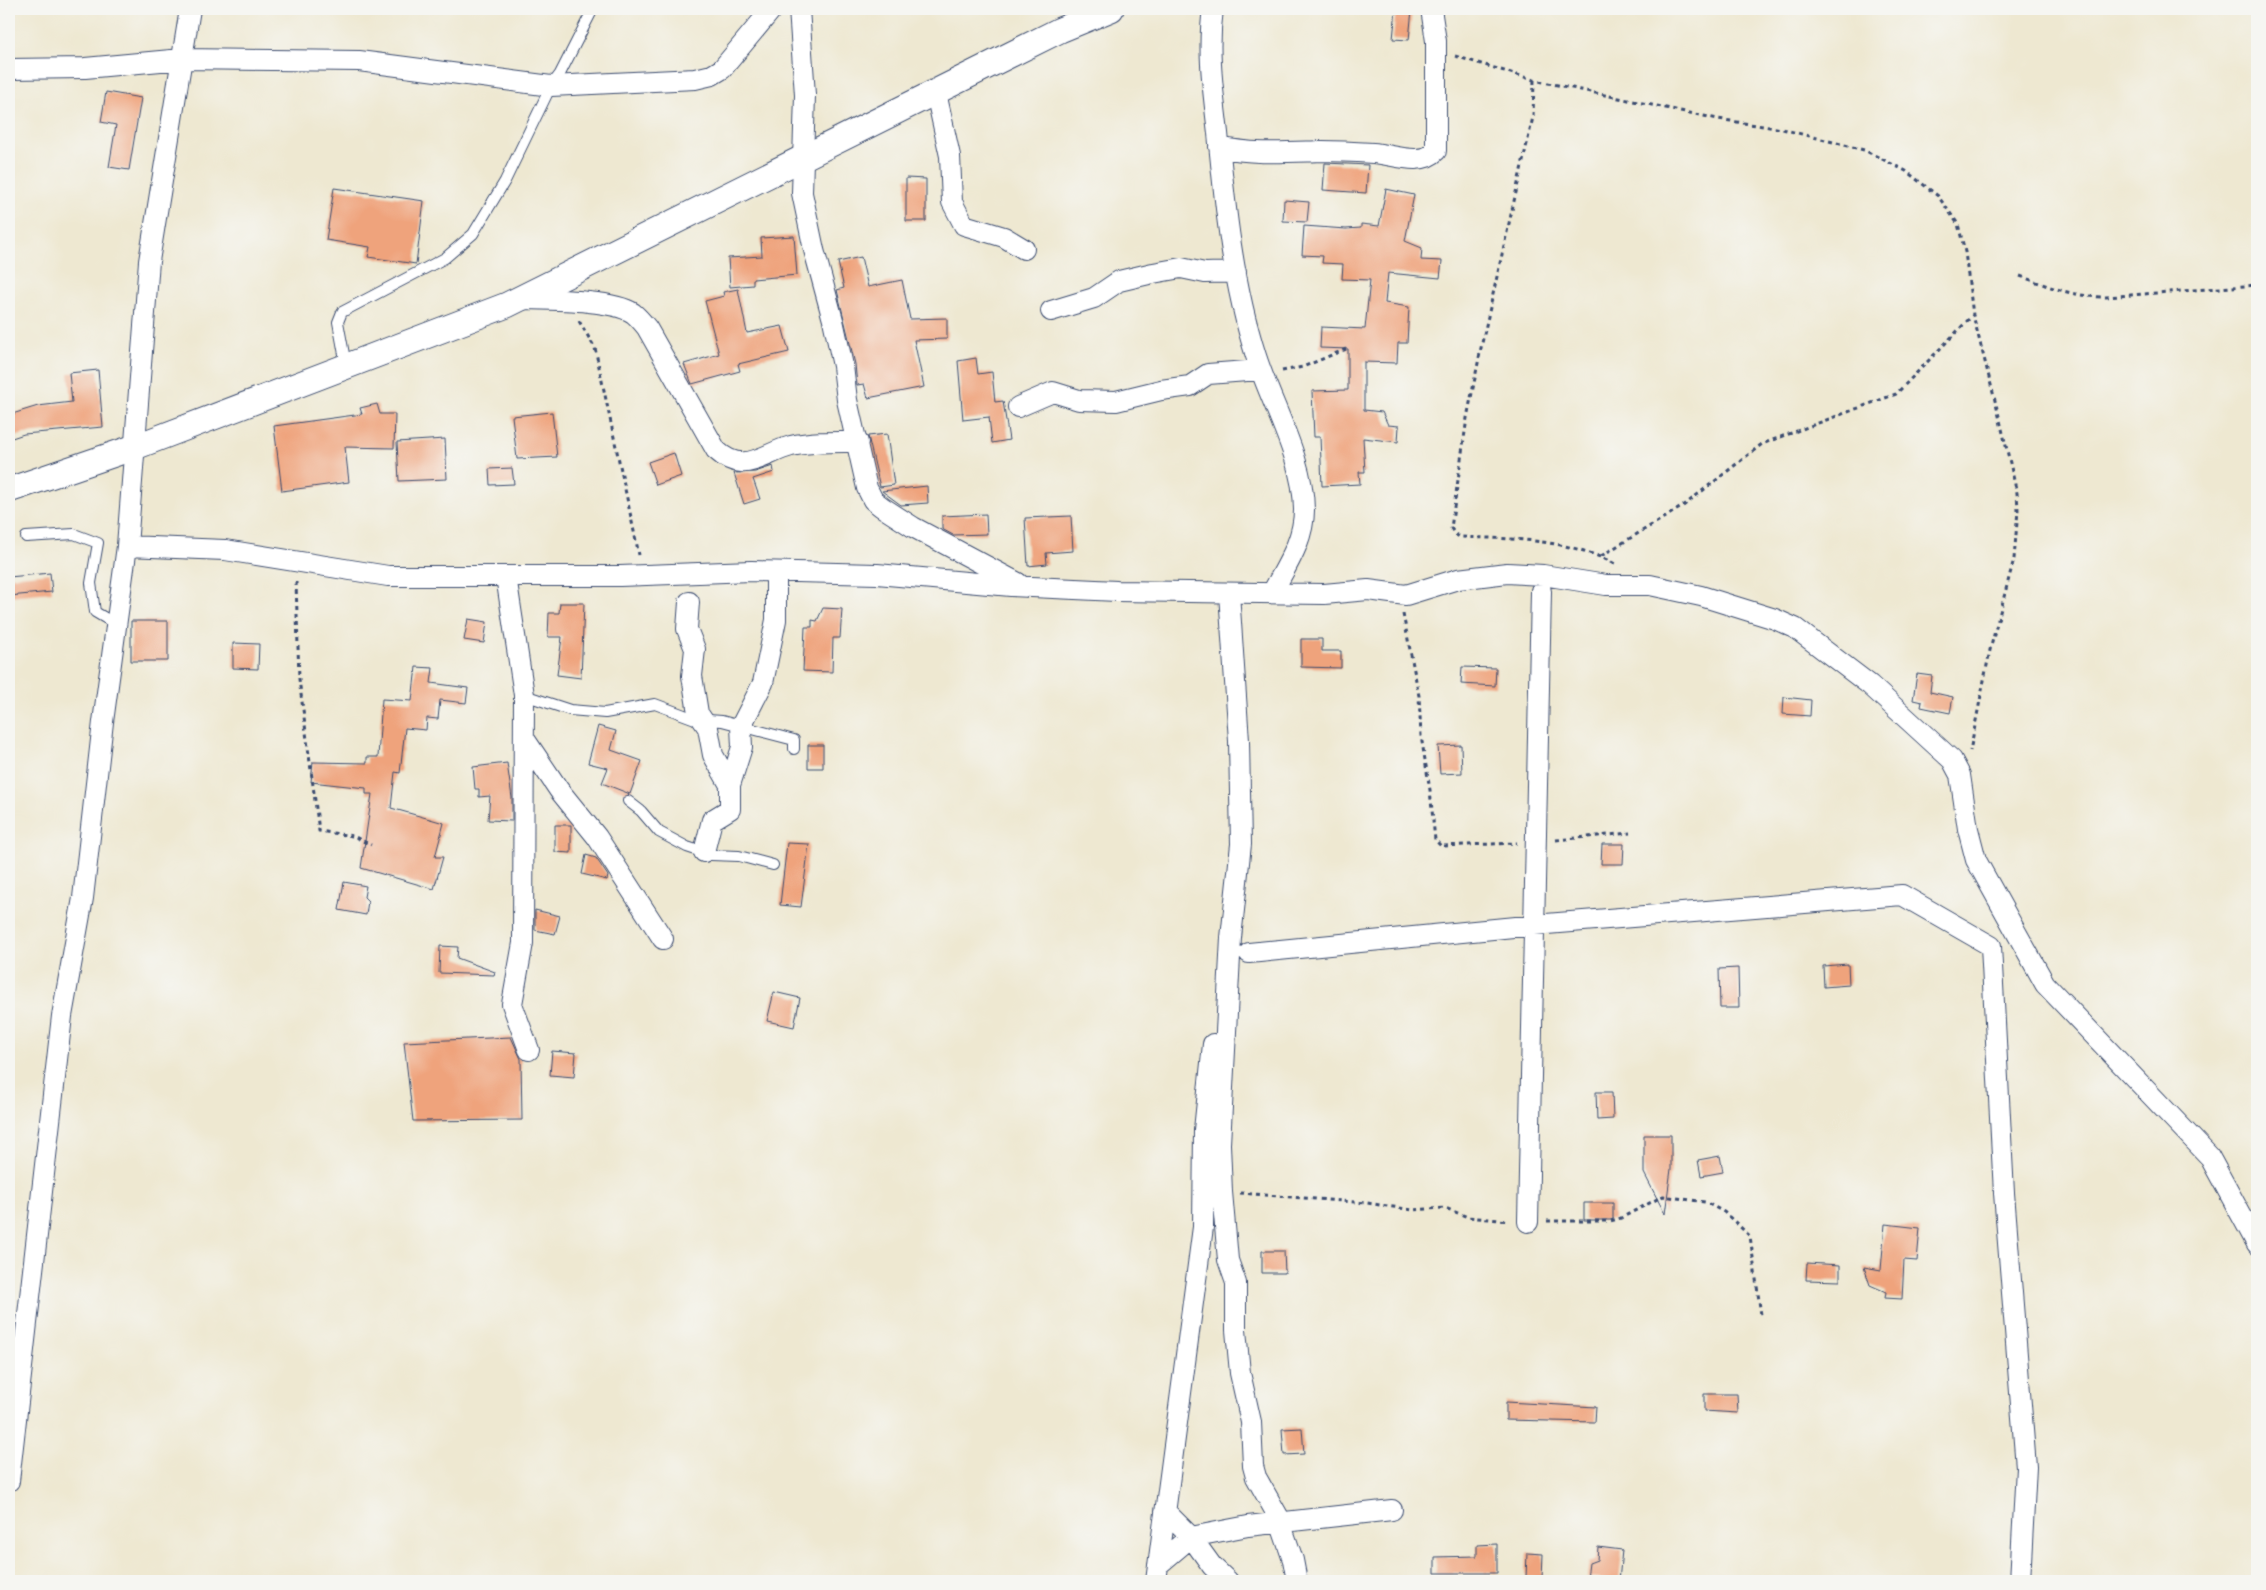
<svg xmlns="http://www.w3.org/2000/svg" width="2266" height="1590" font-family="'Playpen Sans',sans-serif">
	<rect width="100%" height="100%" fill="#f6f6f2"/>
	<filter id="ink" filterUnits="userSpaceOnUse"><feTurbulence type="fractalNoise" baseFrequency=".02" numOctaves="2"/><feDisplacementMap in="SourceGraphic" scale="10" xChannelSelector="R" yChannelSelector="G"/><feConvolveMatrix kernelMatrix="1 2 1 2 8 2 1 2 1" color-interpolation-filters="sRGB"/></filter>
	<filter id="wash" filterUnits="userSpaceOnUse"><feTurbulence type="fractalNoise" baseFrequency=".0096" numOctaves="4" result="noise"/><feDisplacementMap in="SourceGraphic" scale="20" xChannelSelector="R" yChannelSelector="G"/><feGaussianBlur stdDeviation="1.12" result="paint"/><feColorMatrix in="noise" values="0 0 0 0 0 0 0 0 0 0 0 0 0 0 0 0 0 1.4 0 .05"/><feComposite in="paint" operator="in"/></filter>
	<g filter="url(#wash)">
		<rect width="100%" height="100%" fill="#eee8d1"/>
		<g id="blocks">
			<path fill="#efa37c" d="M1396,9H1412L1409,40L1393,39Z
				M106,92L141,98L129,170L109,167L116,125L101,122Z
				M1325,163L1368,165L1366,193L1323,190Z
				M906,178L926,179V221H906Z
				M334,188L424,201L416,264L368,257L370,247L326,240Z
				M1386,189L1414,195L1405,241L1422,248L1421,260L1442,261L1440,278L1388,273L1385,303L1409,307L1407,343H1398L1397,363L1364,362V410L1382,412L1388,425L1399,426L1398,442L1363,438L1365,472H1359L1360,484L1322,486L1320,437H1314L1312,391L1348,390V349L1320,348L1321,327L1365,329L1370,280L1342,279L1343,264L1322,263L1323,256L1302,255L1304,226L1346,229L1361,228V224L1379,226Z
				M1284,200L1309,202L1307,222L1283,221Z
				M794,236L797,275L753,279V285L730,287L728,258L762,256L761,238Z
				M861,257L868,287L902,280L910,319L947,318V339L914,340L924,387L868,398L864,384L857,385L855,364L837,290L844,288L838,262Z
				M738,289L747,333L782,326L789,352L738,364L740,371L692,384L684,364L719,354L705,301L724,296L723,292Z
				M976,358L978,374L992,372L995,402L1003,401L1009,440L992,443L989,417L963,420L958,361Z
				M98,370L103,427L24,434L9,439V415L38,406L72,402L69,373Z
				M377,404L380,414H395L394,448L345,447L349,482L282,491L274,426L362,414L360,408Z
				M552,412L557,457L517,459L512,416Z
				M887,434L894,485L880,487L868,436Z
				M445,439L447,479L399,481L397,442Z
				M674,453L681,476L656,485L648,462Z
				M773,466L774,472L753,479L760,499L744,504L734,473L755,472Z
				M512,468L514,484L490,485L489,469Z
				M927,486L928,503L901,505L882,491Z
				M986,514L987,534L953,535L942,529V516Z
				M1071,516L1073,551L1046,553L1047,564L1028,566L1025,518Z
				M50,573L52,592L9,596V577Z
				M560,603H584L581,678L557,675L562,637H548L549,613H559Z
				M823,608L842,609L840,638H833L832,672L803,671L805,627H812V620L817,621Z
				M468,619L487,622L484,643L464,640Z
				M131,621H168V661H131Z
				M1301,639H1322V651H1341V668L1301,667Z
				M233,643L259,644L258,669L233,668Z
				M416,667L433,668L431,683L468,688L466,703L440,700L438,719L427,718L426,730L405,728L400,773L395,772L391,808L444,823L435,857H443L434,889L361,868L372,794H366V788L311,782L313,762L367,763V757H378L382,699L412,701Z
				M1462,667L1496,668L1495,686L1461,684Z
				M1917,674L1932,676L1930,692L1953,697L1950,713L1921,707L1922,702L1913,700Z
				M1784,697L1811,700L1810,716L1783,714Z
				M598,726L616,731L611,750L642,761L630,794L602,783L608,768L588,763Z
				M808,745H823V768H808Z
				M1461,745L1462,773L1440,774L1438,746Z
				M507,763L512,798V821L488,820L490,796L479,797V789H475L473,767Z
				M555,825H571V853L555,852Z
				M787,843L809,844L801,907L780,905Z
				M1602,844H1624L1623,864H1601Z
				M586,855L596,858L608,876L607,880L582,874Z
				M344,882L366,886L364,897L368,901L366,915L339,910Z
				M535,910L560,916L555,934L535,930Z
				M440,946L458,947L457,958L495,972L494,975L439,973Z
				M1848,964L1849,985L1824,987L1823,966Z
				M1738,968L1739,1008H1720L1719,969Z
				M774,992L800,998L794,1027L767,1021Z
				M511,1037L521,1059L522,1120L413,1121L404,1042Z
				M552,1051L576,1053L574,1077L550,1075Z
				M1596,1092H1612L1613,1119L1597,1120Z
				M1644,1135H1671V1169L1665,1214L1644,1173Z
				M1720,1156L1723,1172L1701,1176L1698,1160Z
				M1584,1203H1613V1220H1584Z
				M1885,1224L1920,1228L1917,1261L1904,1260L1902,1299L1885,1298L1886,1292L1870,1285L1864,1267L1881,1270Z
				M1262,1251H1284L1285,1273H1262Z
				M1807,1263L1840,1265V1281L1806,1280Z
				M1704,1394H1737L1738,1413L1704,1411Z
				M1506,1402L1596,1407L1595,1422L1506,1420Z
				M1302,1428L1304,1454L1284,1455L1282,1429Z
				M1497,1544V1573H1435V1557L1477,1556V1545Z
				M1598,1547L1622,1550L1619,1581L1587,1578L1589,1563L1597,1560Z
				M1527,1553L1543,1554L1542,1578L1526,1577Z"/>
		</g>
	</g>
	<g filter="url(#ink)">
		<use href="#blocks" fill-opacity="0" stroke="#3b4b6f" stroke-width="1"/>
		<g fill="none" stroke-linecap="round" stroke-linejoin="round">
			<g stroke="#3b4b6f" stroke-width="12">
				<path id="service" d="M346,365L338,322L342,312L445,258L473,234L505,181L551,86L560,74L593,9
					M26,537L74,534L98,543L91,583L95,612L117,625
					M524,695L570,710L605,713L655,704L695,719L722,721L794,740V749
					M628,801L641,811L659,832L687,847L711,855L739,856L773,865"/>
			</g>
			<g stroke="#3b4b6f" stroke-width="22">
				<path id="minor" d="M799,9L805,95L802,193L814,250L833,320L843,366L847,400L867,488L873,500L882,507L913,527L1018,583
					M1213,9C1207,51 1213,90 1218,133C1225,207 1233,284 1256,356C1271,404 1304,459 1304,510C1304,541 1286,566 1272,593
					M9,69L85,68L182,59L273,60L359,61L551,86L695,79L712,75L722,69L772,9
					M929,95L938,102L950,156L952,202L964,225L1004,237L1024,249
					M1219,147C1254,155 1288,152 1323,151C1340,151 1357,152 1373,153C1392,154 1421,167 1436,151V41L1431,9
					M520,299C547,300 612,299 633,313C638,317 643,323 647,328L716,450C744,476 762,454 791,446C813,441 836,442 858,442
					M1051,311L1094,298L1119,281L1153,273L1181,268L1205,273L1236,272
					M1018,407L1053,392L1079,400L1116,401L1161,390L1190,386L1208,374L1260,370
					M127,546L225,550L388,576H620L751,571L877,574L1011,586L1117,591L1324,594L1368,590L1406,595L1458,579L1507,573L1543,575L1606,585H1650L1701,596L1775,619L1795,628L1870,685L1952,760L1960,775L1968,829L1976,860L2045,984L2209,1156L2257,1244
					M506,576L524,695L523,943L512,1004L529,1050
					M1229,593L1239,741L1241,844L1231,938L1220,1144L1222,1192L1228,1260L1236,1283V1330L1240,1373L1251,1422L1253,1466L1256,1477L1278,1516L1293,1560L1297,1581
					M689,602L687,629L695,649L692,676L698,713L708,728L713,755L730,785V809L712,820L704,852
					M524,738L559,790L597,837L663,939
					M730,785L742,747L741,726L763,683L776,620V572
					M1249,953L1534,925L1902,895L1991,946L2004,1193L2026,1467L2020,1581
					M1528,1222L1541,591
					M9,1481L62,1016L83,898L103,722L127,546L149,261L190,9
					M1165,1511L1191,1537L1248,1526L1392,1510
					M1158,1565L1191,1537L1212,1566L1228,1581
					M1156,1581L1203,1227L1204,1130L1213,1044"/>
			</g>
			<g stroke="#3b4b6f" stroke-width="27">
				<path id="tertiary" d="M9,490L135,447L507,305L1060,30L1111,9"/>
			</g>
			<path stroke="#3b4b6f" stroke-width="3" stroke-dasharray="4 4" stroke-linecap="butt" d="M1455,56L1534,80L1718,119L1782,129L1864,150L1906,171L1938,196L1958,224L1965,252L1973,315L1999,416L2017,493L2018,510L2014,559L1990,650L1970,751
				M1534,80L1533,117L1482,343L1467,418L1451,528L1454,533L1459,537C1513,539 1567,538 1617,565
				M2020,276C2051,287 2073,297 2106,297L2257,285
				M579,321L595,348L639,555
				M1282,371L1303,367L1346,349
				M1601,556L1683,506L1762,444L1896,394L1973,315
				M296,582L299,679L319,831L353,836L371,845
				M1403,614L1419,696L1421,736L1430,790L1435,840L1441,846L1517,843
				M1556,840L1630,833
				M1240,1193L1367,1203L1413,1210L1445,1208L1468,1217L1509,1221
				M1547,1221H1610L1621,1218L1663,1196L1705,1202L1724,1212L1750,1236L1761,1315"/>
			<use href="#service" stroke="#fff" stroke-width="10"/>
			<use href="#minor" stroke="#fff" stroke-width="20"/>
			<use href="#tertiary" stroke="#fff" stroke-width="25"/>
		</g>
	</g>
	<rect width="2266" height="1590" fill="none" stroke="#f6f6f2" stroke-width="30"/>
</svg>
